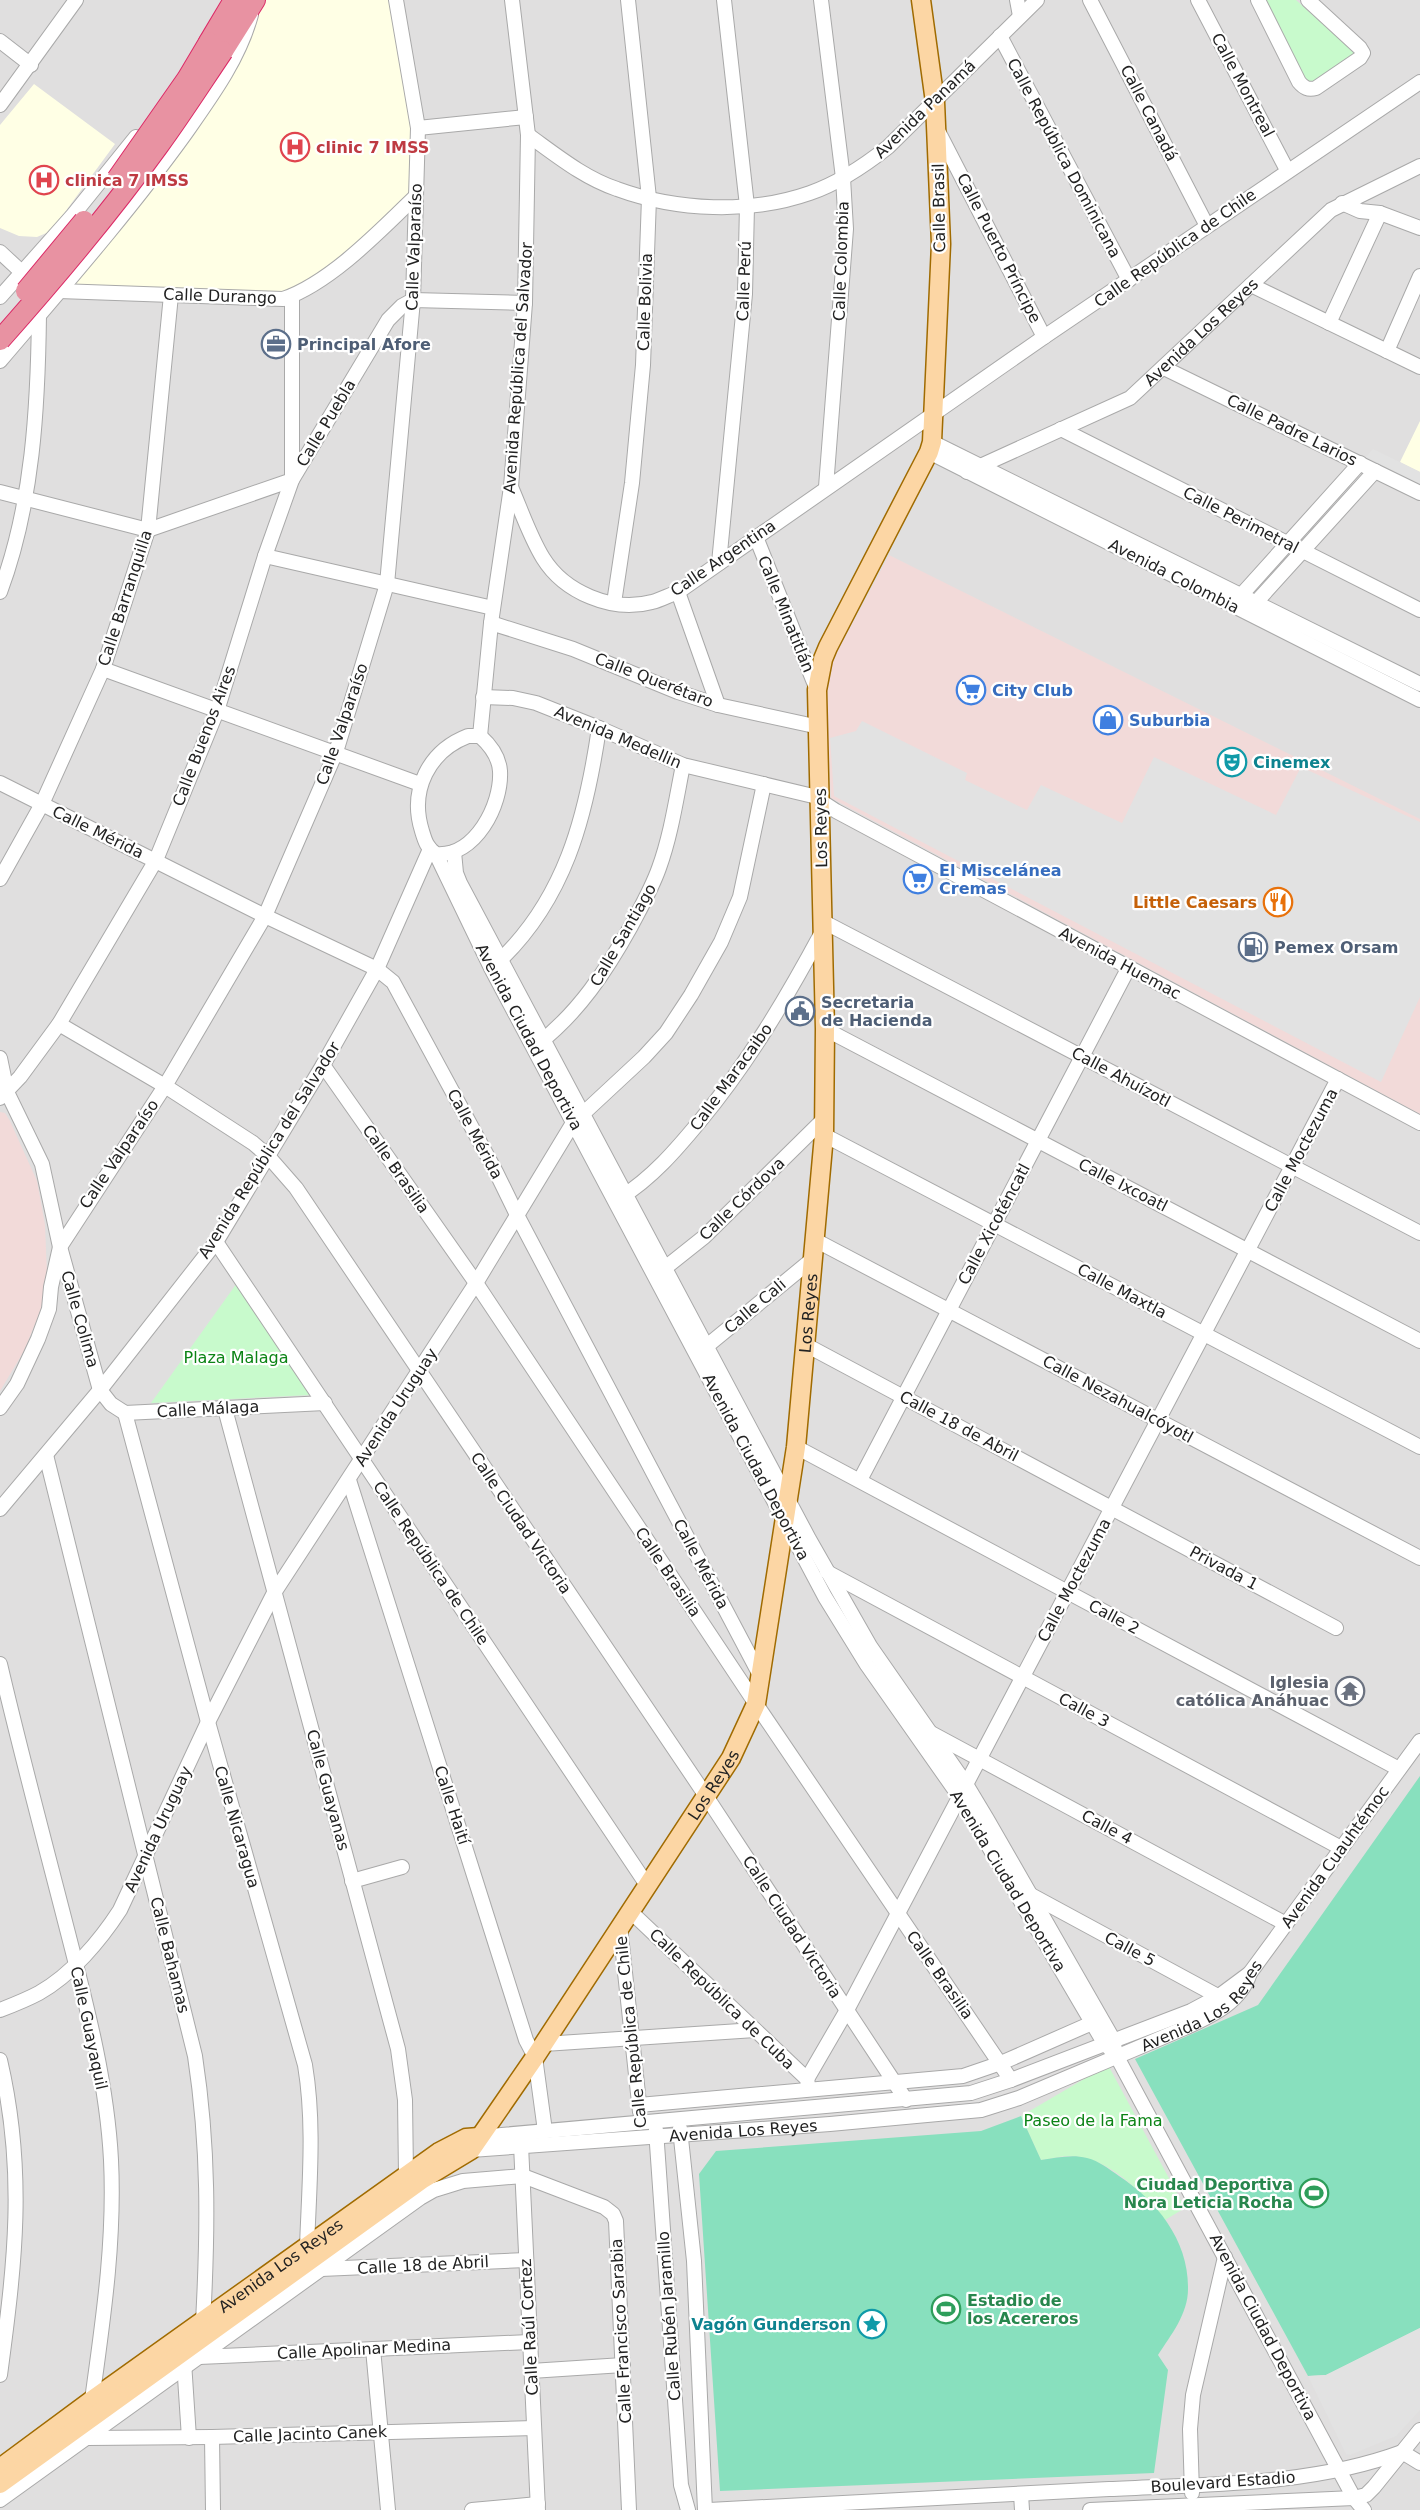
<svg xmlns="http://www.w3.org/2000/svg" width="1420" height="2510" font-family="'DejaVu Sans',sans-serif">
	<rect width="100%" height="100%" fill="#f2efe9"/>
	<path fill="#e0dfdf" d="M0,0H1420V2510H0Z"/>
	<path fill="#f2dad9" d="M889,555L1420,819V1114L831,798L826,714L828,669Z
		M0,1112L5,1113L10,1121L37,1181L45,1225L47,1274L41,1309L24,1351L0,1391Z"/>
	<path fill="#ffffe5" d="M262,0H394L413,130L414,178L409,194L400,206L342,257L290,292L62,287Z
		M34,84L115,144L51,231L37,237L19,236L0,228V125Z
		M1420,421V472L1400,462Z"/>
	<path fill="#c8facc" d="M1263,0H1296L1357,55L1312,85L1306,83Z
		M237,1283L311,1395L151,1403Z
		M1108,2065L1185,2208L1165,2220C1143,2193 1107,2155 1069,2156C1060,2156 1050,2159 1041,2160L1021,2116Z"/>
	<path fill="#88e0be" d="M1420,1776V2328L1326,2375L1308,2376L1135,2059L1258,2005Z
		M1021,2116L1041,2160C1057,2158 1071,2154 1087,2158C1099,2161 1109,2169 1119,2176C1157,2201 1189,2241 1188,2289C1188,2314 1171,2335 1158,2355L1168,2370L1154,2473L720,2491L699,2174L716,2151L981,2131Z"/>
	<path fill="#e2e2e2" d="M1373,449L1420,472V484L1366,457Z
		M862,721L967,773L965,780L1027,810L1041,785L1122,823L1154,757L1276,815L1301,767L1420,822V997L1381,1082L834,796L830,738L856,731Z
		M1420,2328V2410L1396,2436L1350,2455L1346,2454L1308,2376L1326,2375Z"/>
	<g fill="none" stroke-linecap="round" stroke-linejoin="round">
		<g stroke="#a9a9a9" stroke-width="16">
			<g id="minor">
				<path d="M821,0L843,178L846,229L826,487"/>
				<path d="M1017,0L1020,16"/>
				<path d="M1090,0L1207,226"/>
				<path d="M1198,0L1287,170"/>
				<path d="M1258,0L1299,82C1304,88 1308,90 1316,88L1360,58L1363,53L1360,48L1308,0"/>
				<path d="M1000,36L1129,280"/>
				<path d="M0,41L31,65"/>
				<path d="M0,105L76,0"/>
				<path d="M418,128L526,117"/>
				<path d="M938,131L1044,337"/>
				<path d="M528,135C556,155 584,178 617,189C677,211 750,214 810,193C839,183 864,166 888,147L1037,0"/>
				<path d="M1342,203L1360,211L1380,213L1420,228"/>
				<path d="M0,252L27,277"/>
				<path d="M1251,285L1420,367"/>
				<path d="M59,291L283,299C330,283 380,231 416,196"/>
				<path d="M0,297L73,215L136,137"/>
				<path d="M1329,323L1380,213"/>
				<path d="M1387,351L1420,276"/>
				<path d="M0,361C63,287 128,213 185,134C211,97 239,59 251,15"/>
				<path d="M1164,368L1420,493"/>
				<path d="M1061,429L1420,610"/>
				<path d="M932,442L1420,684"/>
				<path d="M929,452L1420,700"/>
				<path id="s1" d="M967,472L1130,398L1331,210L1420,166"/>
				<path d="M511,487C521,510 530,537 543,558C564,592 612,613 652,602C661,600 669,595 678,592L1044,337L1420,82"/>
				<path d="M0,492L148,530L292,480L388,320L402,306L413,300L525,303"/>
				<path d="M756,537L817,690"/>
				<path d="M265,556L493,608"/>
				<path d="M719,563L745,294L747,206L724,0"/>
				<path d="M0,592C33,504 38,406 39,314"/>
				<path d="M678,592L718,705"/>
				<path d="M1235,602L1360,463"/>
				<path d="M614,603L632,483L643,365L649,198L628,0"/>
				<path d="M1250,609L1375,471"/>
				<path d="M491,623L573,649L678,692L718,705L819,727"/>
				<path d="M103,669L420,784"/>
				<path d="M483,697L513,698L536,703L599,728L683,765L813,796L836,811L1420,1123"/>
				<path d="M468,736H480C490,745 499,756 500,771C502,805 475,857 436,854C427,848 425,841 422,831C409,790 429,751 468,736Z"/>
				<path d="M480,736L491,623L511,487L525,303L528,135L512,0"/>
				<path d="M0,783L265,916L377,969L393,982L496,1172L517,1215L761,1677"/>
				<path d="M454,852L456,873L460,883L809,1539L870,1646L966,1784L987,1819L1113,2039L1116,2055"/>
				<path d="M436,854L491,968L825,1597L867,1665L959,1796L1104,2043L1116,2055L1354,2498L1364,2510"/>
				<path d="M0,879L42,804L103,669L148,530L171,295"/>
				<path d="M822,921L1420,1233"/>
				<path d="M495,965C565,901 586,817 599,728"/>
				<path d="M59,1024L165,1086L253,1143L268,1156L296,1188L706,1796L906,2100"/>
				<path d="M825,1029L1420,1341"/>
				<path d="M538,1044C579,1012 606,971 631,926C641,907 652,888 659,868C671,835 676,800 683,765"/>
				<path d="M0,1058L7,1092L42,1164L60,1247L100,1390L111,1404L125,1413L325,1403"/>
				<path d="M323,1065L476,1283L756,1704L1011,2080"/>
				<path d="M0,1098L20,1077L59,1024L156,860L217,711L265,556L292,480V296"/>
				<path d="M824,1135L1420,1447"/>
				<path d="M620,1198C652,1178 676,1150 700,1121C748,1063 786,999 822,932"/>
				<path d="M815,1240L1420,1558"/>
				<path d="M216,1242L647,1885"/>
				<path d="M660,1272L704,1237L825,1118"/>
				<path d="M806,1345L1336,1628"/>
				<path d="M702,1350L814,1258"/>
				<path d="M0,1408L17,1384L38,1339L49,1309L51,1287L60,1247L165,1086L265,916L336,752L387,584L413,300L418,128L396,0"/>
				<path d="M225,1409L398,2049L405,2100L406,2175"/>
				<path d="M125,1413L208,1722L305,2065C315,2125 309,2187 307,2247"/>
				<path d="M796,1447L1399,1769"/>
				<path d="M46,1455L195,2056C209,2148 208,2229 203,2322"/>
				<path d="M349,1480L526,2040L535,2057L545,2131"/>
				<path d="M860,1480L1129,967"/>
				<path d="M0,1509L100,1390L216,1242L323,1065L377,969L430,849"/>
				<path d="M827,1572L1341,1848"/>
				<path d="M0,1664C21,1754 45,1843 68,1933C87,2007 107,2083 111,2160C115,2241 103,2320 92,2400"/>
				<path d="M931,1733L1286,1924"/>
				<path d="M352,1881L402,1867"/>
				<path d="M1031,1895L1225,2000"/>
				<path d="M630,1911L807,2079L808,2085"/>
				<path d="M620,1926L640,2112"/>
				<path d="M0,2010C13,2005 26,2000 39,1993C71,1975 100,1941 120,1910L208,1722L274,1593L476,1283L573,1123L644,1057L666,1033L691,995L721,942L740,897L764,784"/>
				<path d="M544,2044L755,2030"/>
				<path d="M0,2060C26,2172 15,2263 0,2375"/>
				<path d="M807,2079L847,2010L1338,1079"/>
				<path d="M639,2105L963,2076L1001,2063L1092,2023"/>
				<path d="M680,2129L694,2261L705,2510"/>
				<path d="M656,2130L681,2485L688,2510"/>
				<path d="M479,2137L971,2093L1011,2080L1191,2011L1219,1996L1250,1973"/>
				<path d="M521,2145L538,2510"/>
				<path id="s2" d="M471,2150L830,2124L981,2110L1019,2098L1187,2027C1213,2015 1241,2002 1250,1973L1420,1741"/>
				<path d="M321,2269L526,2260"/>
				<path d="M373,2349L388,2510"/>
				<path d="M199,2357L529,2342"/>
				<path d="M184,2362L189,2438"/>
				<path d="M531,2371L623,2365"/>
				<path d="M212,2437L213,2510"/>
				<path d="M87,2438L212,2437L534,2428"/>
				<path d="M1402,2452L1420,2463"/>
				<path d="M1192,2493L1190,2429L1193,2395L1225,2257"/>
				<path d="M1021,2494L1022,2510"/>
				<path d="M0,2500L420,2198L434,2190L463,2181L523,2176L604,2207L613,2214L616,2221L629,2510"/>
				<path d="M472,2510L538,2504"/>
				<path d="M709,2510C843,2503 976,2496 1109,2489C1206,2484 1310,2486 1402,2452"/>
				<path d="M1090,2510L1354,2498L1366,2495L1374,2487L1420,2430"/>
			</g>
		</g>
		<g stroke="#a06b00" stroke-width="21">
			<g id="major">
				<path id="s3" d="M0,2468L92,2400L439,2152L466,2138L479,2137"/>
				<path id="s4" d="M0,2484L423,2179L471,2150L535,2057L731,1758L756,1704L796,1447L824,1135L825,1029L817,690L823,659L828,647L929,452L932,442L941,244L935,102L921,0"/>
			</g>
		</g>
		<g stroke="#dc2a67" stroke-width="22">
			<path id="highway" d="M209,42L234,0
				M223,51L255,0"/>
		</g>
		<use href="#minor" stroke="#fff" stroke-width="14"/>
		<use href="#major" stroke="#fcd6a4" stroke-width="18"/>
		<use href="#highway" stroke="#e892a2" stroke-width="20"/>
		<g stroke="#dc2a67" stroke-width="22" stroke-linecap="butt">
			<path id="highway-bridge" d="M117,179L187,79L209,42
				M26,291L84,221
				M0,340C56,277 110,213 159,145C181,115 202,82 223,51"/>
		</g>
		<use href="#highway-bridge" stroke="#e892a2" stroke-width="20"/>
	</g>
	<defs>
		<g id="hospital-ring" transform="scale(1.5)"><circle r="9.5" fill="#fff" stroke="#e0444e" stroke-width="1.5"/><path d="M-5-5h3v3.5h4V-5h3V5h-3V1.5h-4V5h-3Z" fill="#e0444e"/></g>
		<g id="office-ring" transform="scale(1.5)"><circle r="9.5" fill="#fff" stroke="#5c6f8a" stroke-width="1.5"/><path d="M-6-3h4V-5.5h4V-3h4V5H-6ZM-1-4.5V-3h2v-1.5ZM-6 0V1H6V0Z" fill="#5c6f8a"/></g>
		<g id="supermarket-ring" transform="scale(1.5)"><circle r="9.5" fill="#fff" stroke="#3f7fe0" stroke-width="1.5"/><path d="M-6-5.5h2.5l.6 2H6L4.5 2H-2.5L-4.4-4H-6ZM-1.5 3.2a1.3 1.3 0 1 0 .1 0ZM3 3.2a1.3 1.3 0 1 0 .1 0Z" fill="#3f7fe0"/></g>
		<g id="shop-ring" transform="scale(1.5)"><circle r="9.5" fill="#fff" stroke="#3f7fe0" stroke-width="1.5"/><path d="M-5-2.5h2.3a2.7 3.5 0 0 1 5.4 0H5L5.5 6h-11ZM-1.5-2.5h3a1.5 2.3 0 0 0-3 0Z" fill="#3f7fe0"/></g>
		<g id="theatre-ring" transform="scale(1.5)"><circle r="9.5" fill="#fff" stroke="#0f9aa8" stroke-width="1.5"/><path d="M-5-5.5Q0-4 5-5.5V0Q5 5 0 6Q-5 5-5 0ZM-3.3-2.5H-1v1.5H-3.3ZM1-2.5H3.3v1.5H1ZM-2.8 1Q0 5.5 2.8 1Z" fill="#0f9aa8"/></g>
		<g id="restaurant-ring" transform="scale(1.5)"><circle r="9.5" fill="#fff" stroke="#e8710a" stroke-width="1.5"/><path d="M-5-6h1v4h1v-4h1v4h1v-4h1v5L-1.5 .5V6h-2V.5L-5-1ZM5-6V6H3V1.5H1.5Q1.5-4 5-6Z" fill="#e8710a"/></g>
		<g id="fuel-ring" transform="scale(1.5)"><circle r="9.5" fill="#fff" stroke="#5c6f8a" stroke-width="1.5"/><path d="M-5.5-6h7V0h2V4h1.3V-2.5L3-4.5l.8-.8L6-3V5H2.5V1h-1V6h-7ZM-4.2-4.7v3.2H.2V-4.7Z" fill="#5c6f8a"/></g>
		<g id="civic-ring" transform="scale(1.5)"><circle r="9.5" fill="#fff" stroke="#5c6f8a" stroke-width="1.5"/><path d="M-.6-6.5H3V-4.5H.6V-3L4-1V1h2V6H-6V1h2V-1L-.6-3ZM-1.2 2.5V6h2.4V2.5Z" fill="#5c6f8a"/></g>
		<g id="temple-ring" transform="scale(1.5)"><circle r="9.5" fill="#fff" stroke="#6b7280" stroke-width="1.5"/><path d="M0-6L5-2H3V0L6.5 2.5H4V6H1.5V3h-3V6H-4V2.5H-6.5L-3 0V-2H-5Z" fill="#6b7280"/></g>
		<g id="stadium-ring" transform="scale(1.5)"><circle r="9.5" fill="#fff" stroke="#2e9e5b" stroke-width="1.5"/><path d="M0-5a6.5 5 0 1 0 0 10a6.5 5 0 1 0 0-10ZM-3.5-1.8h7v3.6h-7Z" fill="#2e9e5b"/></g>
		<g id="sight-ring" transform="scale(1.5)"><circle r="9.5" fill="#fff" stroke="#0f9aa8" stroke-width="1.5"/><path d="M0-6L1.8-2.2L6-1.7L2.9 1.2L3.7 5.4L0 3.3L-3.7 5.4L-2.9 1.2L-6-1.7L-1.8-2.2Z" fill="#0f9aa8"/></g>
	</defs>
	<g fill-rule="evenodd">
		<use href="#hospital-ring" x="295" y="147"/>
		<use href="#hospital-ring" x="44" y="180"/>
		<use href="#office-ring" x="276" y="344"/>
		<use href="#supermarket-ring" x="971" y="690"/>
		<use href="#shop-ring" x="1108" y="720"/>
		<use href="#theatre-ring" x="1232" y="762"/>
		<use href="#supermarket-ring" x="918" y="879"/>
		<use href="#restaurant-ring" x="1278" y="902"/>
		<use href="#fuel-ring" x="1253" y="947"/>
		<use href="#civic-ring" x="800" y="1011"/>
		<use href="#temple-ring" x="1350" y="1691"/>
		<use href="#stadium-ring" x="1314" y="2193"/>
		<use href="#stadium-ring" x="946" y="2309"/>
		<use href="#sight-ring" x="872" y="2324"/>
	</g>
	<g text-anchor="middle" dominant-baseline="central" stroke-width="4.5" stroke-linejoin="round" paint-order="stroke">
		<g font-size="16" fill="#222" stroke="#fff">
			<text transform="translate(1243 85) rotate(62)">Calle Montreal</text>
			<text transform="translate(925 109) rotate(-44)">Avenida Panamá</text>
			<text transform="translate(1149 113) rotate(63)">Calle Canadá</text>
			<text transform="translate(1064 158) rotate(62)">Calle República Dominicana</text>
			<text transform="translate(939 208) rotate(-91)">Calle Brasil</text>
			<text transform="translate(414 247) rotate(-88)">Calle Valparaíso</text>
			<text transform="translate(999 248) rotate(63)">Calle Puerto Príncipe</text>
			<text transform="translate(1175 248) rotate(-35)">Calle República de Chile</text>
			<text transform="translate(841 261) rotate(-88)">Calle Colombia</text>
			<text transform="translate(744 281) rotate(-88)">Calle Perú</text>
			<text transform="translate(220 296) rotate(2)">Calle Durango</text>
			<text transform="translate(645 302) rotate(-88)">Calle Bolivia</text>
			<text stroke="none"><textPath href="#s1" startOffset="276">Avenida Los Reyes</textPath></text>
			<text transform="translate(518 368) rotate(-86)">Avenida República del Salvador</text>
			<text transform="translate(326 423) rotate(-59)">Calle Puebla</text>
			<text transform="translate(1292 430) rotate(26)">Calle Padre Larios</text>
			<text transform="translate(1241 520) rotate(27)">Calle Perimetral</text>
			<text transform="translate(723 558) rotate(-34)">Calle Argentina</text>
			<text transform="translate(1174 576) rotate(27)">Avenida Colombia</text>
			<text transform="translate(125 598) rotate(-72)">Calle Barranquilla</text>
			<text transform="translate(786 614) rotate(68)">Calle Minatitlán</text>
			<text transform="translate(654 680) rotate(21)">Calle Querétaro</text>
			<text transform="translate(342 724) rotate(-71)">Calle Valparaíso</text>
			<text transform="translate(204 736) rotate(-69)">Calle Buenos Aires</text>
			<text transform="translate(618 737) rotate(23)">Avenida Medellin</text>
			<text transform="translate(821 828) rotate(-91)">Los Reyes</text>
			<text transform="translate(98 832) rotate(26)">Calle Mérida</text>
			<text transform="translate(623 935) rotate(-60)">Calle Santiago</text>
			<text transform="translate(1120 963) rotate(28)">Avenida Huemac</text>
			<text transform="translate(529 1037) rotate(62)">Avenida Ciudad Deportiva</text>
			<text transform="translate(731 1077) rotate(-54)">Calle Maracaibo</text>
			<text transform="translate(1121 1077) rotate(28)">Calle Ahuízotl</text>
			<text transform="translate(475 1134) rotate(62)">Calle Mérida</text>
			<text transform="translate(269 1150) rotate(-58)">Avenida República del Salvador</text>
			<text transform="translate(1301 1150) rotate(-62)">Calle Moctezuma</text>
			<text transform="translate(119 1154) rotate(-56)">Calle Valparaíso</text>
			<text transform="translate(396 1169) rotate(55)">Calle Brasilia</text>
			<text transform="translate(1123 1185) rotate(27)">Calle Ixcoatl</text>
			<text transform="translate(742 1199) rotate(-44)">Calle Córdova</text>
			<text transform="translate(994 1224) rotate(-62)">Calle Xicoténcatl</text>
			<text transform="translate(1122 1291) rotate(28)">Calle Maxtla</text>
			<text transform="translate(755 1306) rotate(-40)">Calle Cali</text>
			<text stroke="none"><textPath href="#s4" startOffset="1502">Los Reyes</textPath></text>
			<text transform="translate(80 1319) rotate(74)">Calle Colima</text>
			<text transform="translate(1118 1399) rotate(28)">Calle Nezahualcóyotl</text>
			<text transform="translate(396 1407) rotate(-57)">Avenida Uruguay</text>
			<text transform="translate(208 1409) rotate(-3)">Calle Málaga</text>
			<text transform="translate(959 1426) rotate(28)">Calle 18 de Abril</text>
			<text transform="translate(756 1467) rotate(62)">Avenida Ciudad Deportiva</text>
			<text transform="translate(521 1523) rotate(56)">Calle Ciudad Victoria</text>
			<text transform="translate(431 1563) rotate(56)">Calle República de Chile</text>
			<text transform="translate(701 1564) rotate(62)">Calle Mérida</text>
			<text transform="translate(1224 1568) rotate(28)">Privada 1</text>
			<text transform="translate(668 1572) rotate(56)">Calle Brasilia</text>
			<text transform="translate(1074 1580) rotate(-62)">Calle Moctezuma</text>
			<text transform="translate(1114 1617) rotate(28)">Calle 2</text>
			<text transform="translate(1084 1710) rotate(28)">Calle 3</text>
			<text stroke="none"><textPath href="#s4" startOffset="1016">Los Reyes</textPath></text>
			<text transform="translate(328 1790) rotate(75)">Calle Guayanas</text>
			<text transform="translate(452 1805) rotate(72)">Calle Haití</text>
			<text transform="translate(237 1827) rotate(74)">Calle Nicaragua</text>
			<text transform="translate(1107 1827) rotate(28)">Calle 4</text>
			<text transform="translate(158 1829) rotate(-65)">Avenida Uruguay</text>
			<text transform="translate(1335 1857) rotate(-54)">Avenida Cuauhtémoc</text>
			<text transform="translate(1008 1881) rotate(59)">Avenida Ciudad Deportiva</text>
			<text transform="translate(792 1927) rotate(57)">Calle Ciudad Victoria</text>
			<text transform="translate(1130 1949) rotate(28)">Calle 5</text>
			<text transform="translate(170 1955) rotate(76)">Calle Bahamas</text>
			<text transform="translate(940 1975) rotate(55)">Calle Brasilia</text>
			<text transform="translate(722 1999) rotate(44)">Calle República de Cuba</text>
			<text stroke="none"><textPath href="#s2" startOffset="759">Avenida Los Reyes</textPath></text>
			<text transform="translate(89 2028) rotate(78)">Calle Guayaquil</text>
			<text transform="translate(631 2032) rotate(-96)">Calle República de Chile</text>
			<text stroke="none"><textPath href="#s2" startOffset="273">Avenida Los Reyes</textPath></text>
			<text transform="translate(423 2265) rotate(-3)">Calle 18 de Abril</text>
			<text stroke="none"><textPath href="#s3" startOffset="346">Avenida Los Reyes</textPath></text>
			<text transform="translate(669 2316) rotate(-94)">Calle Rubén Jaramillo</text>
			<text transform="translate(529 2327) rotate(-93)">Calle Raúl Cortez</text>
			<text transform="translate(1263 2327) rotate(62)">Avenida Ciudad Deportiva</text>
			<text transform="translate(621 2331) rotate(-93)">Calle Francisco Sarabia</text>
			<text transform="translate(364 2349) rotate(-3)">Calle Apolinar Medina</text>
			<text transform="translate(310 2434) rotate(-2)">Calle Jacinto Canek</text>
			<text transform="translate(1223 2482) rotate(-4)">Boulevard Estadio</text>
		</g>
		<g font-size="16" font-weight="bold" fill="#be3a42" stroke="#fff" text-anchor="start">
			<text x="316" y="147">clinic 7 IMSS</text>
			<text x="65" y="180">clinica 7 IMSS</text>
		</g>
		<g font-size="16" font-weight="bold" fill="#4e5e75" stroke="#fff" text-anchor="start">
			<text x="297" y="344">Principal Afore</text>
			<text x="1274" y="947">Pemex Orsam</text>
			<text x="821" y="1002">Secretaria<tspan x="821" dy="18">de Hacienda</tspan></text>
		</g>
		<g font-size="16" font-weight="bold" fill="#366cbe" stroke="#fff" text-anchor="start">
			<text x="992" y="690">City Club</text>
			<text x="1129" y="720">Suburbia</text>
			<text x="939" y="870">El Miscelánea<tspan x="939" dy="18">Cremas</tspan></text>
		</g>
		<g font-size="16" font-weight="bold" fill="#0d838f" stroke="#fff" text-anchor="start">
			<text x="1253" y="762">Cinemex</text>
			<text x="851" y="2324" text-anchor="end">Vagón Gunderson</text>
		</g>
		<g font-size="16" font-weight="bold" fill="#c56008" stroke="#fff" text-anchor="end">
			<text x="1257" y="902">Little Caesars</text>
		</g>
		<g font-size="16" fill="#0c8416" stroke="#fff">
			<text x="236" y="1357">Plaza Malaga</text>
			<text x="1093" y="2120">Paseo de la Fama</text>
		</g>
		<g font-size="16" font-weight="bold" fill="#5b616d" stroke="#fff" text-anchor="end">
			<text x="1329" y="1682">Iglesia<tspan x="1329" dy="18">católica Anáhuac</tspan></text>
		</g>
		<g font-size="16" font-weight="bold" fill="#27864d" stroke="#fff" text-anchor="end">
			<text x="1293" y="2184">Ciudad Deportiva<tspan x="1293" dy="18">Nora Leticia Rocha</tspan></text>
			<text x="967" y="2300" text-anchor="start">Estadio de<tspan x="967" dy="18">los Acereros</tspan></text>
		</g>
	</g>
</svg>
